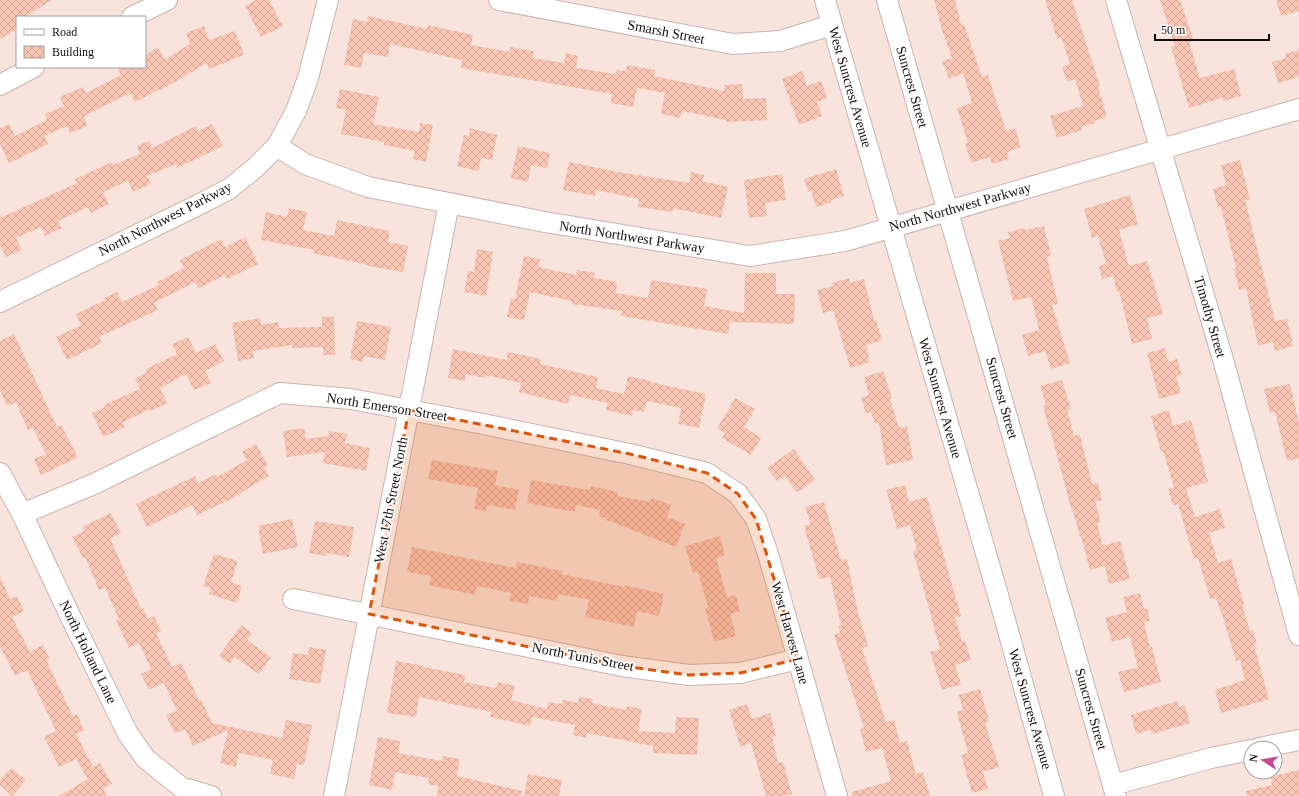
<svg xmlns="http://www.w3.org/2000/svg" width="1299" height="796" font-family="Georgia,serif">
	<defs>
		<pattern id="building-cross-hatch" width="8" height="8" patternUnits="userSpaceOnUse"><rect width="8" height="8" fill="#f9c6b3"/><path d="M0 0l8 8M0 8l8-8" fill="none" stroke="#d5a999"/></pattern>
	</defs>
	<rect width="100%" height="100%" fill="#f8e4dd"/>
	<path fill="url(#building-cross-hatch)" d="M0,0H52L24,17H17V29L0,39Z
		M256,0H269L283,26L261,37L245,6Z
		M934,0H955L961,25L964,24L982,77L988,75L1006,131L1015,128L1021,147L1007,152L1009,159L992,164L990,157L971,163L965,144L968,143L957,108L972,103L963,73L949,79L942,61L952,58L942,30Z
		M1045,0H1072L1100,86L1098,87L1107,117L1094,121L1095,123L1081,127L1082,130L1057,138L1050,116L1083,106L1075,79L1067,82L1062,67L1070,64L1061,37L1057,39Z
		M1160,0H1180L1194,41L1189,42L1200,78L1234,69L1241,96L1223,101L1222,98L1189,108L1171,47L1175,46Z
		M1276,0H1299V11L1281,16Z
		M368,16L427,29L428,25L473,35L471,45L510,52V47L534,51L533,58L564,63L566,53L578,56L576,68L616,74L617,70L626,71L627,65L655,70L654,76L724,91V85L742,84L743,99L766,98L767,120L726,122V120L682,111L680,118L661,114L665,93L637,88L633,107L611,103L612,94L461,68L462,60L390,44L388,57L364,53L361,68L344,65L353,19L367,22Z
		M204,26L209,40L235,31L244,55L209,69L207,63L161,90L160,89L135,102L130,93L84,116L87,126L70,133L67,126L44,136L48,144L9,163L0,144V128L9,124L15,136L47,120L45,114L64,106L60,97L83,87L86,93L121,75L117,67H145V55L158,47L165,59L190,44L186,33Z
		M1299,50V77L1278,83L1272,62L1286,58L1285,54Z
		M802,71L807,86L821,81L827,98L817,102L822,116L799,125L782,79Z
		M340,89L379,97L373,124L419,132L420,123L433,125L426,162L413,159L415,151L384,145V142L341,134L346,110L336,108Z
		M212,124L223,146L177,168L176,164L147,176L151,184L133,192L128,181L103,192L109,204L91,213L88,207L58,221L62,228L45,236L41,227L16,238L22,250L6,257L0,245V218L77,183L75,179L112,162L113,165L140,154L137,146L149,141L152,148L196,126L198,131Z
		M470,128L497,135L492,160L481,158L478,171L457,166L464,135L469,136Z
		M518,146L550,153L547,168L531,165L528,182L511,178Z
		M1240,160L1250,199L1245,200L1275,321L1287,319L1293,346L1275,351L1273,342L1258,346L1246,288L1239,290L1234,269L1236,268L1221,207L1218,208L1213,189L1226,185L1221,165Z
		M569,162L618,172L689,183L691,172L704,175L702,181L728,187L721,218L673,208V212L638,207L639,199L596,190L595,196L563,190Z
		M836,169L844,196L831,200L832,202L816,207L811,191L808,192L804,179Z
		M782,174L786,200L765,203L767,216L749,218L744,180Z
		M1130,195L1138,224L1119,230L1129,266L1147,261L1163,314L1147,318L1152,339L1132,344L1119,291L1117,292L1113,276L1102,279L1099,266L1106,264L1098,236L1092,238L1084,209Z
		M289,208L307,212L303,230L334,236L337,220L390,231L388,242L408,246L403,272L368,266V265L313,253L314,250L261,240L266,212L287,217Z
		M1044,226L1051,255L1047,257L1058,304L1052,305L1070,363L1051,369L1045,351L1028,356L1022,335L1039,330L1031,297L1013,301L998,241L1010,238L1008,232L1025,228V230Z
		M245,237L258,264L227,279L225,275L199,288L195,282L154,303L158,310L99,337L102,343L67,360L56,337L81,325L76,314L105,300L104,298L117,292L122,302L159,285L157,282L184,268L180,260L221,239L225,247Z
		M477,249L493,252L486,296L464,292L468,271L474,272Z
		M524,256L540,259L538,267L576,275L577,270L595,273L594,278L617,282L616,293L648,298L651,280L707,289L704,306L744,313L745,273H776V294H795L794,324L730,322L728,334L621,316L622,311L572,304V301L530,292L524,320L507,317L511,298L515,299Z
		M849,278L850,283L864,279L874,320H876L882,340L866,345L870,362L850,368L833,310L823,313L817,290L833,286L832,283Z
		M322,317H334L335,355H323V347L292,348V345L253,351L254,358L238,361L232,323L260,318L261,325L278,322L279,328L322,327Z
		M357,321L391,327L385,360L364,356L363,362L350,359Z
		M14,334L57,427L61,425L78,457L41,475L34,459L46,454L33,428L28,430L16,402L7,406L0,390V341Z
		M188,337L196,353L215,344L224,361L205,371L211,383L194,390L186,374L160,388L167,403L151,411L150,409L123,422L125,427L103,437L92,413L105,407L104,405L140,389L135,379L147,372L146,369L177,354L172,344Z
		M1165,348L1168,362L1177,359L1182,375L1176,376L1181,393L1159,399L1147,353Z
		M453,349L507,360L508,352L541,359L540,364L598,377L596,388L624,394L628,376L651,381L650,382L706,394L699,428L678,424L681,408L647,401L644,412L633,410L632,416L606,410L608,403L570,395L568,404L519,392L521,383L486,375L485,378L466,374L465,381L448,378Z
		M883,371L892,398L890,399L899,428L907,426L913,460L886,465L879,423L875,424L871,412L866,413L861,398L869,395L864,377Z
		M1062,380L1071,409L1067,410L1074,436L1080,435L1092,484L1098,483L1102,500L1095,502L1101,522L1097,523L1103,546L1120,541L1130,579L1109,584L1105,566L1090,570L1081,536L1080,537L1073,511L1072,512L1050,429H1049L1043,406L1046,405L1040,386Z
		M1290,384L1299,423V458L1287,461L1275,412L1270,413L1264,389Z
		M735,398L755,409L744,427L761,438L751,455L722,438L725,433L717,428Z
		M1169,410L1173,426L1191,420L1208,482L1186,488L1195,517L1220,509L1225,528L1209,533L1218,563L1231,559L1244,604L1242,605L1250,631L1253,630L1257,644L1254,645L1269,699L1221,713L1215,690L1245,680L1240,660L1236,661L1221,611H1220L1216,598L1210,599L1198,558L1194,559L1178,504L1173,506L1168,489L1174,487L1163,451L1161,452L1151,416Z
		M304,428L306,439L328,436L329,431L347,434L345,443L370,448L366,471L323,463L325,452L287,457L283,431Z
		M256,444L268,465L264,468L269,476L229,500L197,515L192,505L147,527L136,504L195,476L198,483L216,474L217,477L247,460L242,452Z
		M794,449L815,480L800,491H795L785,476L777,481L767,468Z
		M432,460L498,471L495,485L519,490L515,510L487,505L486,511L474,509L478,488L428,479Z
		M531,480L590,490L591,486L618,492V496L650,502L652,498L671,505L667,517L685,524L676,547L606,520L607,518L599,517L600,510L576,505L575,512L527,503Z
		M905,485L909,502L927,497L961,616L955,618L962,642L965,641L971,660L955,665L961,684L942,690L930,652L940,649L913,551L917,550L910,525L897,529L886,490Z
		M824,502L841,560L847,559L857,608L868,646L862,648L886,722L894,720L900,743L907,741L916,774L923,772L930,796H852V792L891,781L882,748L866,752L860,729L864,728L834,635L840,633L838,626L841,625L830,577L819,579L804,526L811,524L805,507Z
		M111,513L121,533L110,538L141,609L143,608L148,619L154,616L161,631L156,633L172,667L181,663L199,700L201,699L212,723L282,738L286,720L312,725L304,765L297,764L294,779L270,774L273,760L239,753L236,767L220,763L228,730L193,746L185,729L175,734L166,715L177,711L164,683L149,690L141,674L151,669L139,643L129,648L116,621L119,619L105,588L99,590L85,557L83,558L72,537L84,531L82,527Z
		M292,519L298,547L263,554L258,526Z
		M315,521L354,527L349,557L326,553V556L309,553Z
		M720,536L725,555L716,558L727,597L736,595L740,611L730,614L736,636L714,642L705,608L708,607L698,572L693,573L685,546Z
		M412,547L516,568L517,562L563,571L562,574L624,587V585L664,594L659,616L637,611L634,627L585,617L589,600L558,594L557,601L529,596L528,604L509,601L511,593L477,586L475,595L429,585L431,576L407,572Z
		M214,554L238,561L231,582L242,586L237,603L209,594L211,588L203,586Z
		M0,576L10,599L17,596L24,611L12,617L30,652L43,645L50,659L46,660L73,716L77,714L84,730L76,734L93,767L100,763L112,784L103,789L107,796H59L88,779L76,759L59,767L44,737L56,731L27,670L15,676L0,646Z
		M1140,593L1144,609L1147,608L1150,621L1144,622L1150,647H1152L1161,682L1124,692L1118,672L1138,667L1130,637L1112,642L1105,618L1127,612L1123,597Z
		M241,625L252,633L247,640L271,657L259,674L234,657L230,664L219,656Z
		M309,647L326,650L320,684L289,679L293,653L308,655Z
		M396,661L424,666V667L466,675L464,682L496,688L498,682L515,686L511,700L547,709L548,702L562,704L563,700L578,703L579,697L593,699L592,703L626,710L627,706L642,709L638,731L675,733L676,717L699,718L697,755L653,753V746L587,733L586,738L573,735L575,725L532,717L530,726L490,717L491,712L419,697L416,717L387,713Z
		M980,689L989,721L985,723L999,767L983,772L988,789L972,793L961,755L968,753L957,712L963,710L959,695Z
		M1177,701L1179,707L1185,705L1190,723L1152,734L1150,730L1136,734L1131,715Z
		M747,704L752,719L770,713L776,736L772,737L778,763L783,762L792,794L784,796H766L751,743L740,747L729,710Z
		M378,737L400,741L398,753L442,761L443,756L460,759L457,776L522,791L521,796H437L438,786L428,784L429,778L395,772L392,790L369,785Z
		M11,768L26,780L12,796L0,785V780Z
		M1299,770V796H1247L1246,791L1272,785L1270,777Z
		M528,774L562,780L559,796H524Z"/>
	<g fill="none" stroke-linecap="round" stroke-linejoin="round">
		<g stroke="#c7b4ad" stroke-width="22">
			<path id="minor" d="M499,0L733,44L780,41L832,25
				M825,0L1000,602L1054,796
				M887,0L1116,796
				M1116,0L1222,356L1299,635
				M132,17L167,0
				M0,85L34,67
				M277,146L305,164L368,187L545,222L750,256L845,241L1299,109
				M0,302L196,206L229,189L255,168L277,146L296,111L308,78L328,0
				M0,473L22,514L75,626L128,734L146,759L181,787L211,796
				M22,514L94,484L280,393L351,399L478,423L630,454L707,473L738,494L756,519L768,554L837,796
				M293,599L622,666L689,675L740,673L798,659
				M1259,748L1299,740
				M1113,785L1211,758L1251,750
				M334,796L449,203"/>
		</g>
		<use href="#minor" stroke="#fff" stroke-width="20"/>
	</g>
	<path fill="#dd550c" fill-opacity="0.2" stroke="#dd550c" stroke-width="3" stroke-dasharray="8 5" stroke-linejoin="round" d="M409,410L630,454L707,473L722,483L738,494L756,519L798,659L740,673L689,675L622,666L369,614Z"/>
	<g text-anchor="middle" dominant-baseline="central" stroke-width="3.5" stroke-linejoin="round" paint-order="stroke">
		<g font-size="14" fill="#140d0b" stroke="#fff">
			<text transform="translate(666 32) rotate(11)">Smarsh Street</text>
			<text transform="translate(850 87) rotate(74)">West Suncrest Avenue</text>
			<text transform="translate(912 87) rotate(74)">Suncrest Street</text>
			<text transform="translate(960 207) rotate(-16)">North Northwest Parkway</text>
			<text transform="translate(165 219) rotate(-27)">North Northwest Parkway</text>
			<text transform="translate(632 237) rotate(9)">North Northwest Parkway</text>
			<text transform="translate(1210 317) rotate(74)">Timothy Street</text>
			<text transform="translate(940 398) rotate(74)">West Suncrest Avenue</text>
			<text transform="translate(1002 398) rotate(74)">Suncrest Street</text>
			<text transform="translate(387 407) rotate(9)">North Emerson Street</text>
			<text transform="translate(391 500) rotate(-79)">West 17th Street North</text>
			<text transform="translate(790 633) rotate(74)">West Harvest Lane</text>
			<text transform="translate(88 652) rotate(64)">North Holland Lane</text>
			<text transform="translate(583 657) rotate(11)">North Tunis Street</text>
			<text transform="translate(1030 709) rotate(74)">West Suncrest Avenue</text>
			<text transform="translate(1091 709) rotate(74)">Suncrest Street</text>
		</g>
	</g>
	<rect x="16" y="16" width="130" height="52" fill="#ffffff" stroke="#a19e9d"/>
	<rect x="24" y="29" width="20" height="6" fill="#ffffff" stroke="#a19e9d"/>
	<text x="52" y="36" font-size="12" fill="#140d0b">Road</text>
	<rect x="24" y="46" width="20" height="12" fill="url(#building-cross-hatch)" stroke="#a19e9d"/>
	<text x="52" y="56" font-size="12" fill="#140d0b">Building</text>
	<g transform="translate(1263 760) rotate(282)"><circle r="19" fill="#ffffff" stroke="#a19e9d"/>
	<path d="M0-3L7 15L0 10L-7 15Z" fill="#c94892"/>
	<text y="-6" font-size="11" font-weight="bold" text-anchor="middle" fill="#140d0b">N</text>
	</g>
	<path d="M1155 34v6h114v-6" fill="none" stroke="#140d0b" stroke-width="2"/>
	<text x="1161" y="34" font-size="12" fill="#140d0b" stroke="#ffffff" stroke-width="3" paint-order="stroke">50 m</text>
</svg>
